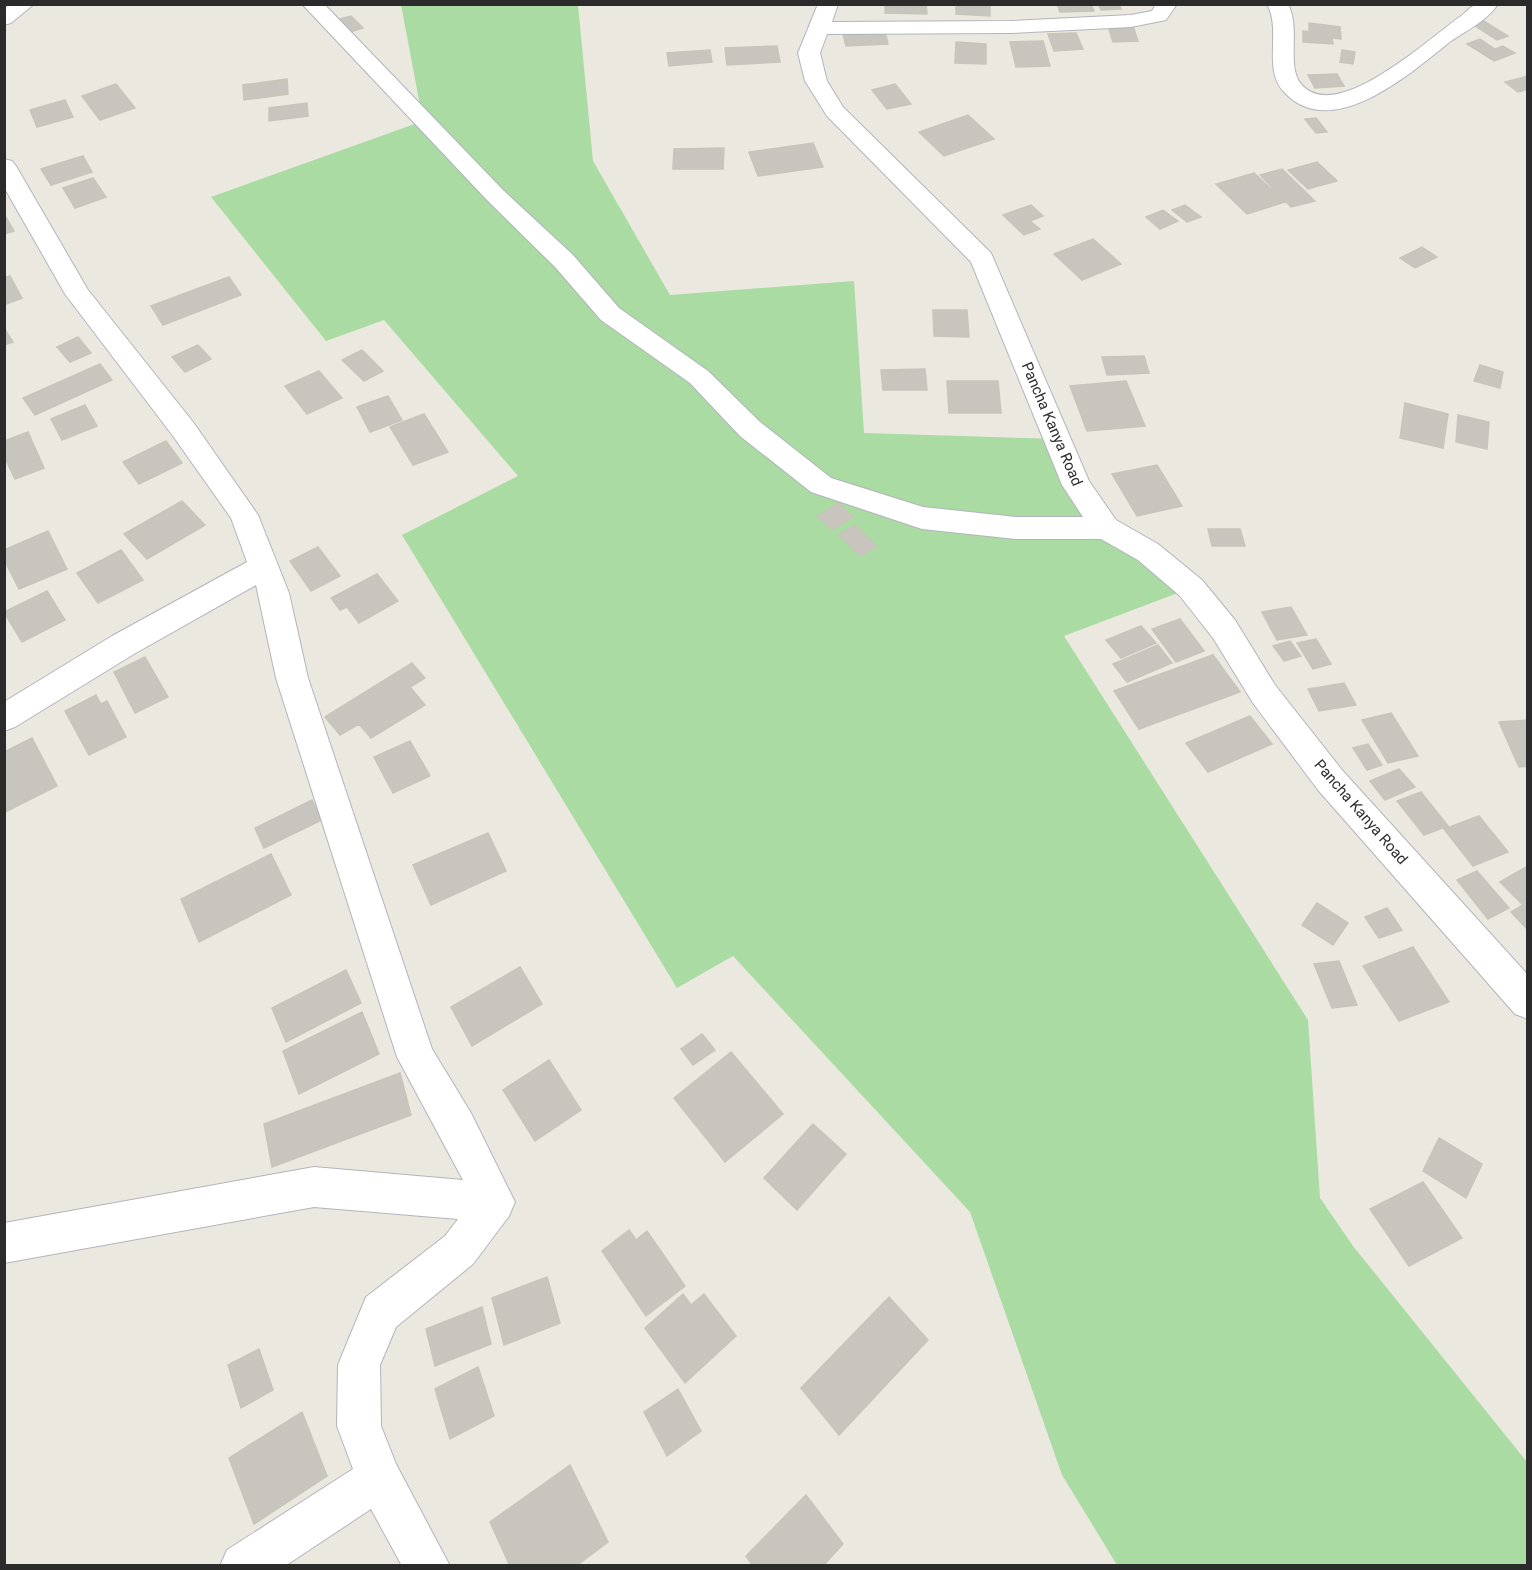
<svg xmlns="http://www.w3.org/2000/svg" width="1532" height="1570" font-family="Roboto,sans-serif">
	<rect width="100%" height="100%" fill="#ebe9df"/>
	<path fill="#aadba2" d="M401,5H578L593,161L670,295L854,281L864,433L1057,439L1076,485L1191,588L1064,636L1308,1020L1320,1198L1353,1246L1527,1462V1565H1117L1062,1475L970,1212L733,956L677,988L402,535L518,476L384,320L326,341L211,197L423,121Z"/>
	<path fill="#c7c5be" stroke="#c7c5b9" stroke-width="1.5" d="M885,4H926L927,14L885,13Z
		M956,4H990V16L956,14Z
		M1057,4H1091L1094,11L1060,12Z
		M1098,4H1119L1121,9L1101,10Z
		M351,16L363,28L351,32L340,19Z
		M1482,20L1508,36L1497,40L1472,24Z
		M1309,23L1340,27L1341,39L1332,38L1333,44L1303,42V31L1309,32Z
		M1108,26H1133L1138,41L1113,42Z
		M885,32L888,44L846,46L843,34Z
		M1076,33L1083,49L1054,51L1048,34Z
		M1480,39L1495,49L1503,46L1515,53L1494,61L1467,44Z
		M1043,41L1050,66L1016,67L1010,42Z
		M956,42L986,44V64L955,63Z
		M777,46L780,62L727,65L725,48Z
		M710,50L712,62L669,66L667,53Z
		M1342,50L1355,52L1353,64L1340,62Z
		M1337,74L1344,86L1315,88L1308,75Z
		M1528,76V89L1518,92L1505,82Z
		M287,79L288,94L244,100L243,85Z
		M116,84L135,108L100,120L82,96Z
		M895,84L911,104L887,109L872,90Z
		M65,100L73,117L37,127L30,110Z
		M307,103L308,116L269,121V108Z
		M968,115L994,139L944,156L919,132Z
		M1316,118L1327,132L1316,133L1305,119Z
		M813,143L823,167L758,176L749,152Z
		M724,148L723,169H673L674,149Z
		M83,156L92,172L51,185L41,169Z
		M1317,162L1337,181L1308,189L1288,170Z
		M1282,169L1315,201L1291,207L1260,175Z
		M1254,173L1285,202L1247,214L1216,184Z
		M93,178L106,197L75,208L63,188Z
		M1031,205L1043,216L1030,221L1040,229L1024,235L1003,215Z
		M1185,205L1201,217L1187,222L1172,210Z
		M1163,210L1178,221L1160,229L1146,217Z
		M4,214L14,231L4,234Z
		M1093,239L1121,264L1082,280L1054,254Z
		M1422,247L1437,257L1415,268L1400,258Z
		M10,276L22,298L4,305V278Z
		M229,277L241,295L163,325L151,306Z
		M933,310H967L969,337L934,336Z
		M4,328L13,342L4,345Z
		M78,337L91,353L70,362L57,347Z
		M198,345L211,359L185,372L172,357Z
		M362,350L383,371L364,381L342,360Z
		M1144,356L1149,373L1107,375L1102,357Z
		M100,364L112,380L35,415L23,398Z
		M1480,365L1503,372L1500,388L1474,381Z
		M925,369L927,390H883L881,370Z
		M319,371L342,398L307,414L285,386Z
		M947,381H998L1001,413H949Z
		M1126,381L1145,426L1087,431L1070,386Z
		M388,396L402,420L370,432L357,407Z
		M1405,403L1448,414L1443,448L1400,438Z
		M85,405L97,426L62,440L51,419Z
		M424,414L448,452L413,465L390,427Z
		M1458,415L1489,422L1487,449L1456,442Z
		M28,432L44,468L15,479L4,456V441Z
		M166,441L182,463L139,484L123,462Z
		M1157,465L1182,506L1137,516L1112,474Z
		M182,501L205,525L147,559L124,534Z
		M838,503L853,517L832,530L817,516Z
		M855,525L877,546L860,556L838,535Z
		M1208,529H1240L1245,546H1212Z
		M48,531L67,569L19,589L4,559V550Z
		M318,547L340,576L311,591L290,561Z
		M121,550L143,580L98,603L77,573Z
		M377,574L398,601L359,623L347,607L340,610L331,598Z
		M47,591L65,620L22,642L4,612Z
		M1291,607L1307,635L1277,640L1262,612Z
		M1180,619L1204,651L1176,662L1152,629Z
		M1141,626L1156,643L1121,658L1106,640Z
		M1316,639L1331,664L1313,669L1297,643Z
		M1290,641L1301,656L1284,661L1273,646Z
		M1158,645L1172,663L1127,682L1113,664Z
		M1213,655L1240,692L1139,729L1114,691Z
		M145,657L168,697L135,713L114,672Z
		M412,663L425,678L410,687L425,705L371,738L359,724L340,735L325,717Z
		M1344,683L1356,705L1319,711L1308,689Z
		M96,695L101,704L107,701L126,737L89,755L65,711Z
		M1391,713L1418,756L1388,763L1362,720Z
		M1250,716L1272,744L1208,772L1186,743Z
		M1528,720V766L1519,767L1499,722Z
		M32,738L57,786L5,812L4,752Z
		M410,741L430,776L393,793L374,757Z
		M1368,744L1382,765L1367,770L1353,748Z
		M1399,769L1415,787L1385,800L1370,781Z
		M1421,792L1448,826L1424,835L1397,801Z
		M312,800L322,820L264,848L255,828Z
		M1479,816L1508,852L1473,866L1444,829Z
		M488,833L506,871L431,905L413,865Z
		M271,854L291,895L199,942L181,899Z
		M1528,866V930L1511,912L1523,905L1500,882Z
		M1477,871L1509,908L1488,919L1457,880Z
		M1317,903L1348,923L1333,945L1302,925Z
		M1387,908L1402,930L1379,938L1365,917Z
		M1413,947L1449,1002L1399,1021L1363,966Z
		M1339,961L1357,1005L1332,1008L1314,964Z
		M520,967L542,1004L472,1046L451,1007Z
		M346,970L361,1003L286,1042L272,1008Z
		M362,1012L379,1054L299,1094L283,1051Z
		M702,1034L715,1050L693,1065L681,1049Z
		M731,1052L783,1114L725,1162L674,1098Z
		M549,1060L581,1110L535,1141L503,1090Z
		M400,1073L411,1115L272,1167L264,1124Z
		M813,1124L846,1154L797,1210L764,1178Z
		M1439,1138L1482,1164L1466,1198L1423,1171Z
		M1423,1182L1462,1238L1409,1266L1370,1209Z
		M629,1230L636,1240L647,1231L685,1286L646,1316L602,1251Z
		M547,1277L560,1323L504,1345L492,1298Z
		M683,1294L691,1305L704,1294L736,1336L685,1383L645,1328Z
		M889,1297L928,1340L839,1435L801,1388Z
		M482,1307L491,1344L435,1366L426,1329Z
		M259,1349L273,1390L241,1408L228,1365Z
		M478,1367L494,1416L450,1439L435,1389Z
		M678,1389L701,1431L667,1456L644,1412Z
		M302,1412L327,1476L254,1524L229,1458Z
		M570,1465L608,1542L576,1566H510L490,1522Z
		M806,1495L843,1544L823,1566H753L746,1556Z"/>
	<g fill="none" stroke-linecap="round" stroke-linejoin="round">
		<g stroke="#b3b3bd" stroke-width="2">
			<path id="minor" d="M10,4H34L11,23L4,25V9Z
				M302,4H324L503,190L573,255L619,308L708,371L760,422L831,478L923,507L1016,517H1083L1062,485L971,262L827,116L805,81L798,53L818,4H838L832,22L1011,21L1131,15L1152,11L1156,4H1177L1166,20L1131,27L1011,33L827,34L820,53L827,81L843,107L991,253L1089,481L1116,520L1158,544L1202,580L1235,620L1275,685L1342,770L1528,975V1019L1515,1014L1318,790L1253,703L1213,638L1180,596L1138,560L1101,539H1016L922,529L811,492L740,436L690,383L601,320L555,267L487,200Z
				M1267,4H1288C1301,29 1286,66 1301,84C1336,126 1429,38 1461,16C1465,13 1470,7 1475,5C1481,3 1492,4 1498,4C1487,21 1467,30 1451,41C1412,72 1332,144 1284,92C1262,69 1282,31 1267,4Z
				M4,159L12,161L16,166L88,290L193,422L258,515L289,593L308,678L432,1049L471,1113L515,1202L509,1216L473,1264L396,1327L380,1365L381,1426L396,1464L450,1566H402L371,1509L285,1566H220L227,1550L353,1469L337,1426L338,1365L344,1350L366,1297L445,1236L458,1219L314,1207L4,1263V1223L314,1167L463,1180L397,1057L276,678L256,585L134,654L15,727L4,731V702L112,636L247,562L231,518L173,436L65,294L4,187Z"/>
		</g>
		<use href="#minor" fill="#fff" fill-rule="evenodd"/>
	</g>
	<g text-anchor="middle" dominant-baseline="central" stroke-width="6" stroke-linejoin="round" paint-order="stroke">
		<g font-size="15" fill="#2b2b2b" stroke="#fff">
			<text transform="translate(1052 424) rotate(67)">Pancha Kanya Road</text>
			<text transform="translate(1361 812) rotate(49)">Pancha Kanya Road</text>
		</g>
	</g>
	<rect width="1532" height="1570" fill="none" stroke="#2b2b2b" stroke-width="12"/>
</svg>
